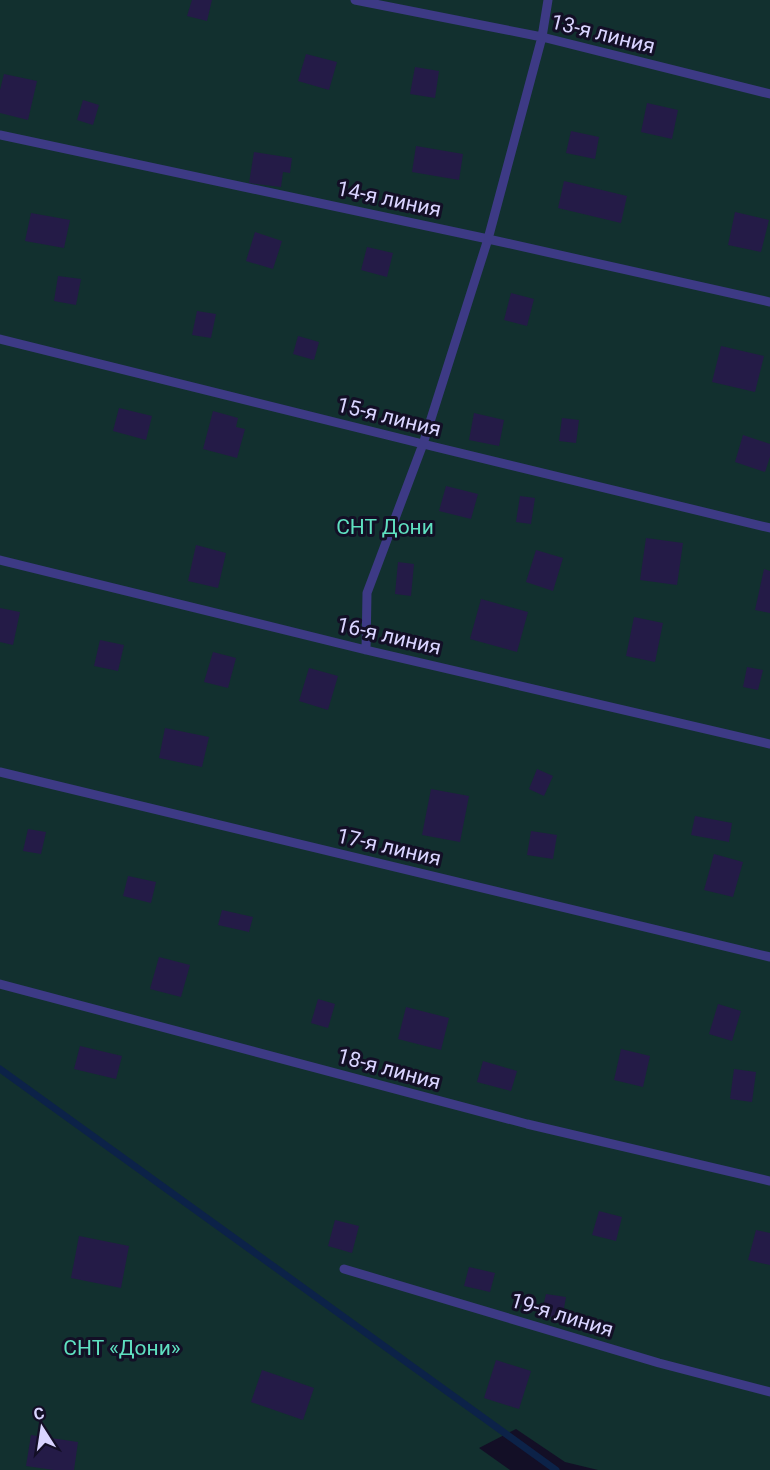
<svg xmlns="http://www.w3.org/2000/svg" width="770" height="1470" font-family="Roboto,sans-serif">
	<rect width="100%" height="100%" fill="#130f26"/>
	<path fill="#12302f" d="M0,0H770V1470H598L565,1462L516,1429L479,1448L510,1470H0Z"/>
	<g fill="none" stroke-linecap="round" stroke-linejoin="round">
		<path stroke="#0c2248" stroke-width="7" d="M0,1069L556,1470"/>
	</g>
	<path fill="#241b47" d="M192,0H212L207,21L187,16Z
		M306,54L337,62L329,90L298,81Z
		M415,67L439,71L435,98L410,94Z
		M4,74L37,81L28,120L0,113V90Z
		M83,100L99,105L93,125L77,120Z
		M647,103L678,110L672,139L641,132Z
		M571,131L599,137L595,159L566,153Z
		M416,146L463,154L459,180L412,172Z
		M254,152L292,158L290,173L283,172L281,187L249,183Z
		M564,181L627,196L621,223L558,208Z
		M735,212L769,220L761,252L728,245Z
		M31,213L70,220L64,248L25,241Z
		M255,232L282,241L273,269L246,261Z
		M367,247L393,253L387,277L361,270Z
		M58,276L81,279L76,305L54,301Z
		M511,293L534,299L527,326L504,320Z
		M197,311L216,314L211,338L192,335Z
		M298,336L319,342L314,360L293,354Z
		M721,346L764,356L755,392L712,382Z
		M119,408L152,416L146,440L113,431Z
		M213,411L238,418L236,427L245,429L237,458L203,449Z
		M474,413L504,420L499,446L469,440Z
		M562,418L579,420L576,443L559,441Z
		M743,435L770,444V457L765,472L735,462Z
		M446,486L478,494L471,519L439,511Z
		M520,496L535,498L531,524L516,522Z
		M646,538L683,543L677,585L640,580Z
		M196,545L226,553L218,588L188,581Z
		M536,550L563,558L553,591L526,582Z
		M398,562L414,564L411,596L395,594Z
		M764,569L770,571V613L755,610Z
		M481,599L528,612L517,652L470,639Z
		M0,608L20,612L13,645L0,642Z
		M634,617L663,623L655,662L626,656Z
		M100,640L124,645L118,671L94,666Z
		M213,652L236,658L228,688L204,682Z
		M747,667L763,670L758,690L743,687Z
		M309,668L338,676L328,710L299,701Z
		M165,728L209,737L202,767L159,758Z
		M537,769L553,776L544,796L529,789Z
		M431,789L469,796L460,842L422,835Z
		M695,816L732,823L729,842L691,835Z
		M28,829L46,832L41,854L23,851Z
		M531,831L557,835L553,859L527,855Z
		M714,854L743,862L733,897L704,890Z
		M128,876L156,882L151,903L123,896Z
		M222,910L253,917L249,932L218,925Z
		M159,957L190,965L181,997L150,989Z
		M318,999L335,1004L328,1028L311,1023Z
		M718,1004L741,1011L732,1041L709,1034Z
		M406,1007L449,1018L441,1050L398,1039Z
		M80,1046L122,1056L116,1079L74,1069Z
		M621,1049L650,1056L643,1087L614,1080Z
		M483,1061L517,1071L511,1091L477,1082Z
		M734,1069L756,1072L752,1102L730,1099Z
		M599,1211L622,1217L616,1241L592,1235Z
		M335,1220L359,1226L352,1253L328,1246Z
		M756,1230L770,1233V1265L748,1260Z
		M79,1236L129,1246L121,1288L71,1278Z
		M469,1267L495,1273L490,1292L464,1286Z
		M546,1294L566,1297L562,1319L541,1315Z
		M496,1360L531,1371L519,1409L484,1398Z
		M262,1370L314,1388L303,1420L251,1402Z
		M31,1435L78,1442L74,1470H54L26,1466Z"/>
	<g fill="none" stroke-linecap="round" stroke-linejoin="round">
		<path stroke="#3d3a85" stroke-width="9" d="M355,0L542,37L770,94
			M0,135L488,239L770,302
			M0,339L423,444L770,528
			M0,560L366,650L770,744
			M366,650L367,593L423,444L488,239L542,37L548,0
			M0,772L770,957
			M0,984L527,1124L770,1181
			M344,1269L659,1363L770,1392"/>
	</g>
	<g text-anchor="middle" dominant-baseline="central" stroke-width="6" stroke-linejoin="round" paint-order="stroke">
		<g font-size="21" fill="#d9d4ff" stroke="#130f26">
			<text transform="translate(603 34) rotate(14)">13-я линия</text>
			<text transform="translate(389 199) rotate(12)">14-я линия</text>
			<text transform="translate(389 417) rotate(14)">15-я линия</text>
			<text transform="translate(389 636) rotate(13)">16-я линия</text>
			<text transform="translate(389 847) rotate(13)">17-я линия</text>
			<text transform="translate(389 1069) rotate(15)">18-я линия</text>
			<text transform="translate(562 1315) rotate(17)">19-я линия</text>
		</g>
		<g font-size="21" fill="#5fe0c0" stroke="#130f26">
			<text x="385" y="527">СНТ Дони</text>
			<text x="122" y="1348">СНТ «Дони»</text>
		</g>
	</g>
	<g transform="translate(42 1428) rotate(348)" stroke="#130f26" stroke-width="4.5" paint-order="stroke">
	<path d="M0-4.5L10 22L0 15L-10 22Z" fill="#d9d4ff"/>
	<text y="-9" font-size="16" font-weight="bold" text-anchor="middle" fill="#d9d4ff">С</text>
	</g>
</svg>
